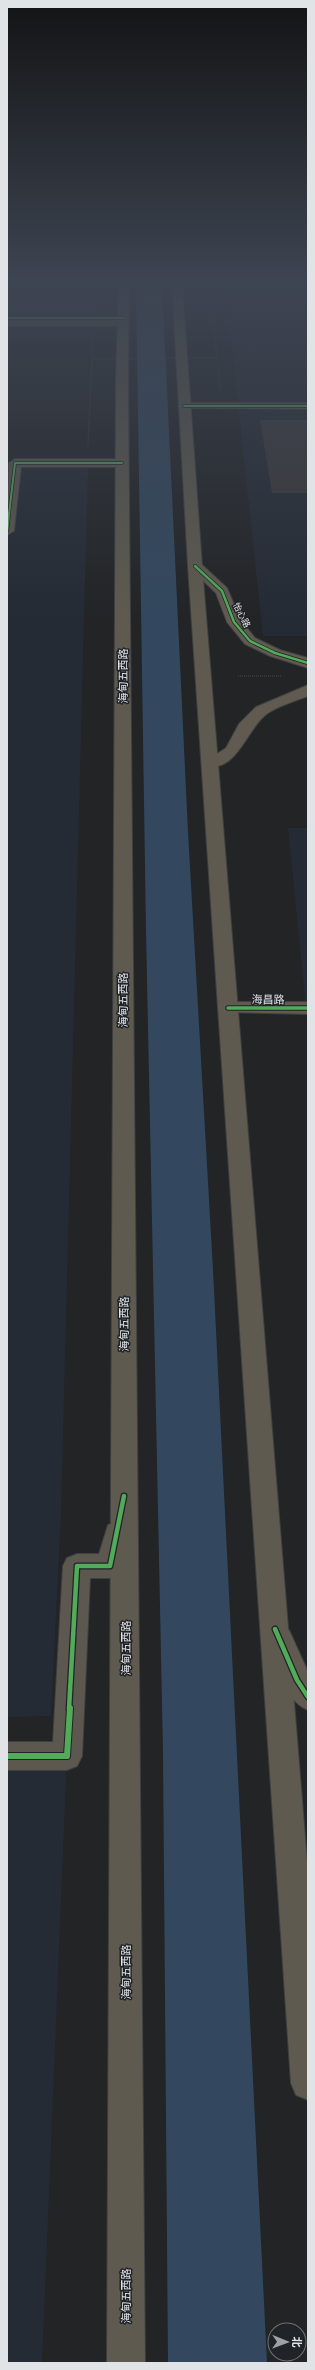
<svg xmlns="http://www.w3.org/2000/svg" width="315" height="2370" font-family="Barlow,'Noto Sans SC',sans-serif">
	<rect width="100%" height="100%" fill="#222426"/>
	<path fill="#252b34" d="M225,284H308V636H263Z
		M7,303H100L96,337L7,336Z
		M15,463H88L61,1515L51,1716L7,1717V531Z
		M288,828H308V1028Z
		M7,1756H67L42,2363H7Z"/>
	<path fill="#33485e" d="M136,284H162L188,832L213,1270L267,2363H168L163,1752L146,931Z"/>
	<path fill="#3a393a" d="M260,420H308V493H272Z"/>
	<g fill="none" stroke-linecap="round" stroke-linejoin="round">
		<g stroke="#3e3f40" stroke-width="2">
			<path id="street" d="M7,320H123L128,323L123,326H7Z
				M15,459H122L128,463L122,467H21L14,531L7,535L9,463Z
				M117,1522L126,1525C133,1539 126,1561 120,1574L110,1578H90L82,1756L77,1766L67,1770H7V1742H53L63,1566L67,1558L77,1554H99L108,1525Z"/>
		</g>
		<g stroke="#3e3f40" stroke-width="2">
			<path id="secondary" d="M184,403H308V409L180,408L178,406L180,404Z
				M195,562L200,563L227,588L241,621L255,638L280,650L308,658V668L270,656L245,644L227,622L216,593L188,566Z
				M308,685V696C295,701 279,706 268,713C247,727 237,774 205,766L203,763L226,748L239,724L256,707Z
				M228,1002H308V1014L221,1012L218,1008L221,1004Z
				M279,1627L289,1630L308,1672V1710C284,1701 275,1661 265,1639L269,1630Z"/>
		</g>
		<g stroke="#3e3f40" stroke-width="2">
			<path id="primary" d="M119,284H129L128,378L145,2363H107L116,378Z
				M172,284H182L202,566L308,1874V2100L296,2095L291,2083L188,566Z"/>
		</g>
		<path stroke="#585651" stroke-width="1.5" stroke-dasharray="0.5 1.5" stroke-linecap="butt" d="M210,284L220,390
			M88,446L93,339
			M238,676H282"/>
		<use href="#street" fill="#5c5850" fill-rule="evenodd"/>
		<use href="#secondary" fill="#605a50" fill-rule="evenodd"/>
		<use href="#primary" fill="#5e5a4f" fill-rule="evenodd"/>
		<path stroke="#585651" stroke-width="1.5" stroke-dasharray="0.5 1.5" stroke-linecap="butt" d="M92,359L216,358"/>
		<g stroke="#202328" stroke-width="3.5">
			<path id="cycleway-far4" d="M7,318H124
				M184,406H308
				M9,514L15,463H122"/>
		</g>
		<g stroke="#202328" stroke-width="4">
			<path id="cycleway-far3" d="M7,531L9,513
				M195,566L222,591L234,622L250,641L275,653L308,663"/>
		</g>
		<g stroke="#202328" stroke-width="5.5">
			<path id="cycleway-far2" d="M228,1008H308"/>
		</g>
		<g stroke="#202328" stroke-width="7">
			<path id="cycleway-far1" d="M275,1629L297,1680L308,1697
				M69,1709L77,1566H110L124,1496"/>
		</g>
		<g stroke="#202328" stroke-width="8">
			<path id="cycleway" d="M7,1756H67L70,1708"/>
		</g>
		<use href="#cycleway-far4" stroke="#51ab58" stroke-width="2"/>
		<use href="#cycleway-far3" stroke="#51ab58" stroke-width="2.5"/>
		<use href="#cycleway-far2" stroke="#51ab58" stroke-width="3.5"/>
		<use href="#cycleway-far1" stroke="#51ab58" stroke-width="4.5"/>
		<use href="#cycleway" stroke="#51ab58" stroke-width="6"/>
	</g>
	<linearGradient id="sky" x2="0" y2="1"><stop stop-color="#131415"/><stop offset="0.46" stop-color="#3e4552"/><stop offset="1" stop-color="#3e4552" stop-opacity="0"/></linearGradient>
	<rect width="315" height="616" fill="url(#sky)"/>
	<g text-anchor="middle" dominant-baseline="central" stroke-width="3" stroke-linejoin="round" paint-order="stroke">
		<g font-size="9" fill="#e1e4e7" stroke="#202328">
			<text transform="translate(242 615) rotate(63)">怡心路</text>
		</g>
		<g font-size="11" fill="#e1e4e7" stroke="#202328">
			<text transform="translate(122 676) rotate(-90)">海甸五西路</text>
			<text transform="translate(268 999) rotate(1)">海昌路</text>
			<text transform="translate(122 1000) rotate(-90)">海甸五西路</text>
			<text transform="translate(123 1324) rotate(-90)">海甸五西路</text>
			<text transform="translate(125 1648) rotate(-90)">海甸五西路</text>
			<text transform="translate(125 1972) rotate(-90)">海甸五西路</text>
			<text transform="translate(125 2296) rotate(-90)">海甸五西路</text>
		</g>
	</g>
	<rect width="315" height="2370" fill="none" stroke="#e1e4e7" stroke-width="16"/>
	<g transform="translate(287 2342) rotate(91)"><circle r="19" fill="#202328" stroke="#6d7074"/>
	<path d="M0-3L7 15L0 10L-7 15Z" fill="#9ea1a3"/>
	<text y="-6" font-size="11" font-weight="bold" text-anchor="middle" fill="#e1e4e7">北</text>
	</g>
</svg>
